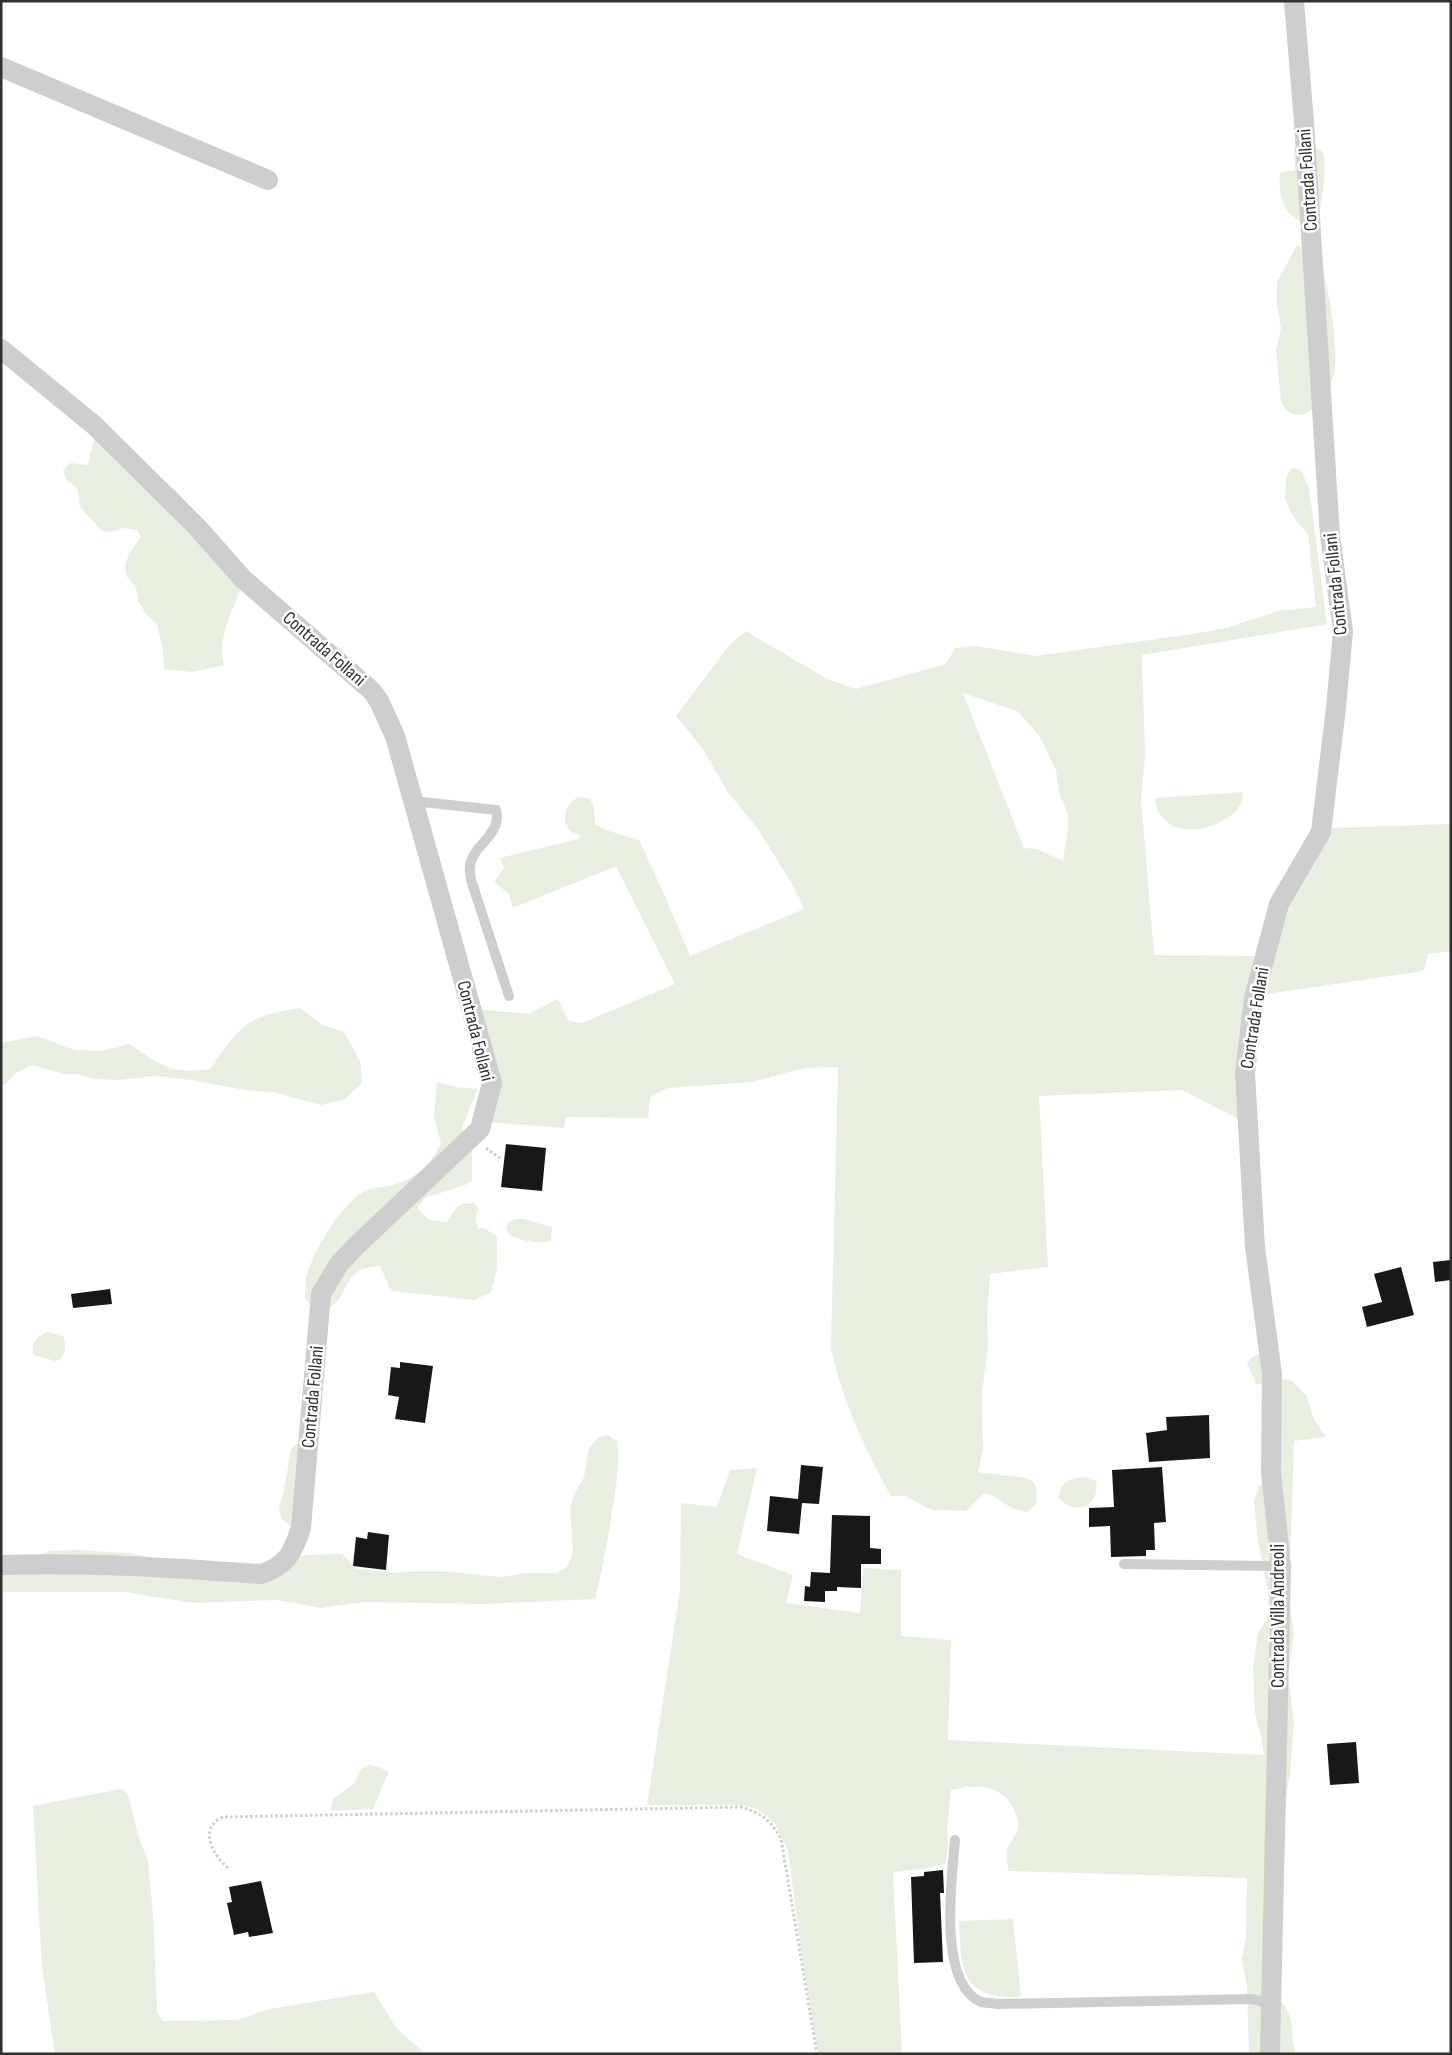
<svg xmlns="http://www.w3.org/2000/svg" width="1452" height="2055" font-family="'Sofia Sans Condensed',sans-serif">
	<rect width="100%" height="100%" fill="#fff"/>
	<path fill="#e8eee0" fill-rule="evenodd" d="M1309,146C1314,147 1320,148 1323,153C1328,166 1320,214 1316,228C1286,218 1278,205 1280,173L1295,170L1294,148Z
		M1297,245C1303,249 1311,252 1316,257C1328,269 1338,349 1335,367C1335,374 1331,382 1329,389C1321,408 1293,430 1281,401L1276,351L1281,328L1277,305V282Z
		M95,434L175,490L197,514L242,587C232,611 217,638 224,665L192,672L164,669L163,651L157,624L146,614L138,601L136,587L127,577L125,565L129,554L141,537L137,530L124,528L110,532L102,531L80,507L78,490L74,485L68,482L63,470L70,463L88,465Z
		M1292,468L1301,470L1309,488L1327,624L1142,655L1145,757L1141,799L1154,955L1258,956L1240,1120L1182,1090L1039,1096L1048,1267L990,1274L987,1315L988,1346L982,1393L983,1450L978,1472C989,1475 1026,1475 1032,1481C1038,1487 1037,1496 1036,1504L1027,1512C1004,1509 1004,1498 984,1493L966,1511L932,1510L905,1496H891C865,1450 842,1400 831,1348L838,1067L805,1068L752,1082L669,1088L650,1097L648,1118L566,1117L564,1128L486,1122L476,1009L529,1014L558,999L569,1021L582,1023L675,984L616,866L513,908L509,894L494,882L504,868L500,858L579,839L580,835C557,831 564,804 577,798C581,797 585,798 590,799L594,807L595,824L606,830L639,840L664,894L690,956L804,909L794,887L758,829L727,791L704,750L676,716L729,646L746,631L827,679L856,689L946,664L955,648L976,646L1036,656L1193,634L1226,628L1278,611L1316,607L1308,535L1293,516L1285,499L1286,477ZM963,693L1017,711L1039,735L1056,770L1059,793L1068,814V826L1063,861L1037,849L1024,848Z
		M1243,792C1243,796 1242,801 1241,804C1223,834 1158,844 1155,798Z
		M1451,824V951L1428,954L1424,971L1260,995L1290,900L1329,828Z
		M300,1008L322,1025L344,1032L360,1061L362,1083L345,1099L322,1105L272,1092L245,1090L191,1080L155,1076L119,1080L96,1079L76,1074H64L32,1065L15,1073L6,1084L1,1085V1043L37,1036L75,1050L101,1051L129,1044C161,1065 170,1075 210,1069C221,1054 235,1031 251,1022C266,1013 284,1011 300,1008Z
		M437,1082L457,1087L478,1089L462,1127L464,1139L472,1151V1181L465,1185L425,1198L417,1208L429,1220L447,1222C456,1209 456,1202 474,1203L478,1208L476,1218L478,1229L484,1228L497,1236V1268L491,1292L475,1300L391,1291L380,1266C373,1266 363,1268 357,1272C341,1285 344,1310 315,1311L305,1298C305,1291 305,1284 306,1278C313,1251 343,1198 370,1189C375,1187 383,1187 389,1186C415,1179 428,1168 441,1144L434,1117Z
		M515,1219H524L552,1227L551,1240C540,1246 521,1240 509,1235L506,1228L508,1222Z
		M48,1332L63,1336C67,1346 66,1351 60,1360L55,1361L34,1355C30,1343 37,1336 48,1332Z
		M1262,1353L1265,1384H1256L1247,1363L1252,1357Z
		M1277,1379L1291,1380L1306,1395L1314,1419L1326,1437L1294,1441L1289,1598L1294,1632L1288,1678L1294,1720L1290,1775L1286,1797L1280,2000C1298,2019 1288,2033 1296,2054H1249L1247,1987L1242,1959L1246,1937L1247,1878L1008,1871C1008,1864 1006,1854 1008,1847C1011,1840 1018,1835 1018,1826C1019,1819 1014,1810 1011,1804C996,1782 974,1785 951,1790L947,1831L948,1849L945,1864L921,1869L893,1872L902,2054H818L801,1952L788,1850L774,1822L757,1809L742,1805H647L680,1590L681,1503L717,1507L730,1470L757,1468L737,1554L793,1575L786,1603L860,1613L863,1568L901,1570V1636L951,1640L948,1740L1264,1755L1261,1736L1255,1715L1253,1669L1258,1633L1269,1616L1268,1590L1258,1541L1254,1501L1259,1487L1268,1476Z
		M608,1435L617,1441C620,1464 616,1488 612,1511C608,1541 602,1570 595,1599L485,1604L364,1602L321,1608L278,1600L193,1603L125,1592H1V1559L26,1560L50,1551L77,1550L129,1553L208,1570L275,1573L299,1557L306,1555L342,1554L351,1563L352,1568L393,1573L415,1571H440L501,1577L526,1573H556L567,1567L573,1553L570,1508L575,1493L584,1477L589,1448L599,1437Z
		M300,1441L292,1528L281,1518L279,1507L283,1495L291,1449Z
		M1085,1477L1096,1481C1101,1506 1074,1517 1059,1498C1060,1481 1070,1479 1085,1477Z
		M369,1765L379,1767L389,1772L373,1809L331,1811L333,1799L354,1784L361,1769Z
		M121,1789L128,1794L138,1835L148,1861L153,1915L157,2012L163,2021L237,2020L270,2009L374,1992L397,2029L426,2054H55L42,1968L33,1806Z
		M1013,1919L1021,1997C961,1999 961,1971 959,1921Z"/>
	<path fill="#181818" d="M506,1144L546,1148L542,1191L501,1187Z
		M1451,1260V1280L1435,1282L1433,1262Z
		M1401,1267L1414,1315L1367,1327L1362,1307L1382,1302L1374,1274Z
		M110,1289L112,1304L73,1308L71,1294Z
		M400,1362L433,1366L425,1423L395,1419L399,1397L388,1395L391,1367L400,1368Z
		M1209,1415L1210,1458L1149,1462L1146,1433L1167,1430L1166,1417Z
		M801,1465L823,1467L819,1504L802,1503L799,1534L767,1531L770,1496L798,1499Z
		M1162,1467L1166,1522L1154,1523L1155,1550H1146V1556L1111,1557L1110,1526L1089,1527V1508L1114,1507L1112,1470Z
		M832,1515L870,1516V1548L881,1549V1564H861V1588L837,1587V1591H825V1602L804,1601L805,1586L810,1587L811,1572L830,1573Z
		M368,1532L389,1535L386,1570L353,1566L356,1537L367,1539Z
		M1356,1742L1359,1783L1330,1785L1327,1744Z
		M943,1870L944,1893H940L943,1962L914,1963L911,1877L924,1876V1872Z
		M261,1881L273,1933L249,1937L248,1932L234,1935L227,1903L232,1902L229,1887Z"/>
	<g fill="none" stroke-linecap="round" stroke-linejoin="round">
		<path stroke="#cecece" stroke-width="3" stroke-dasharray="2.5 2.5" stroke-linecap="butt" d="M486,1148L501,1159
			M228,1868C212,1854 198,1828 223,1817L742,1807C763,1815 770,1819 781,1839L817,2054"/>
		<path stroke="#cecece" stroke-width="10" d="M413,801L496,810C503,835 471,845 470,867C469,871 471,876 471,880L509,996
			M1124,1564L1281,1566
			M955,1840C952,1878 937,1983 981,2002C986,2003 992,2003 997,2004L1252,1999L1271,2004"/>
		<path stroke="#cecece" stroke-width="20" d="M1,67L268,180
			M1,349L94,425L197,527L243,579L372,691L379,701L395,736L492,1083L480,1129L356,1246L339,1264L321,1294L301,1528C293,1552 287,1566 261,1574C175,1568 88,1562 1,1565
			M1270,2054L1281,1566L1271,1472L1272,1374L1255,1247L1245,1073L1254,998L1279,904L1321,832L1336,708L1343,631L1330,536L1304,122L1294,1"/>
	</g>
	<g text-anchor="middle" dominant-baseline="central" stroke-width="5" stroke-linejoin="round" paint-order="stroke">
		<g font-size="19" fill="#313131" stroke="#fff">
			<text transform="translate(1308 180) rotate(-94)">Contrada Follani</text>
			<text transform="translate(1336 584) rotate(-96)">Contrada Follani</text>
			<text transform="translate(324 649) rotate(41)">Contrada Follani</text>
			<text transform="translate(1255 1018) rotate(-81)">Contrada Follani</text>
			<text transform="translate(475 1031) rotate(76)">Contrada Follani</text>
			<text transform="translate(313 1397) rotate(-85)">Contrada Follani</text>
			<text transform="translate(1278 1616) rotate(-90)">Contrada Villa Andreoli</text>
		</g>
	</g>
	<rect width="1452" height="2055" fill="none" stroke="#313131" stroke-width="5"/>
</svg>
